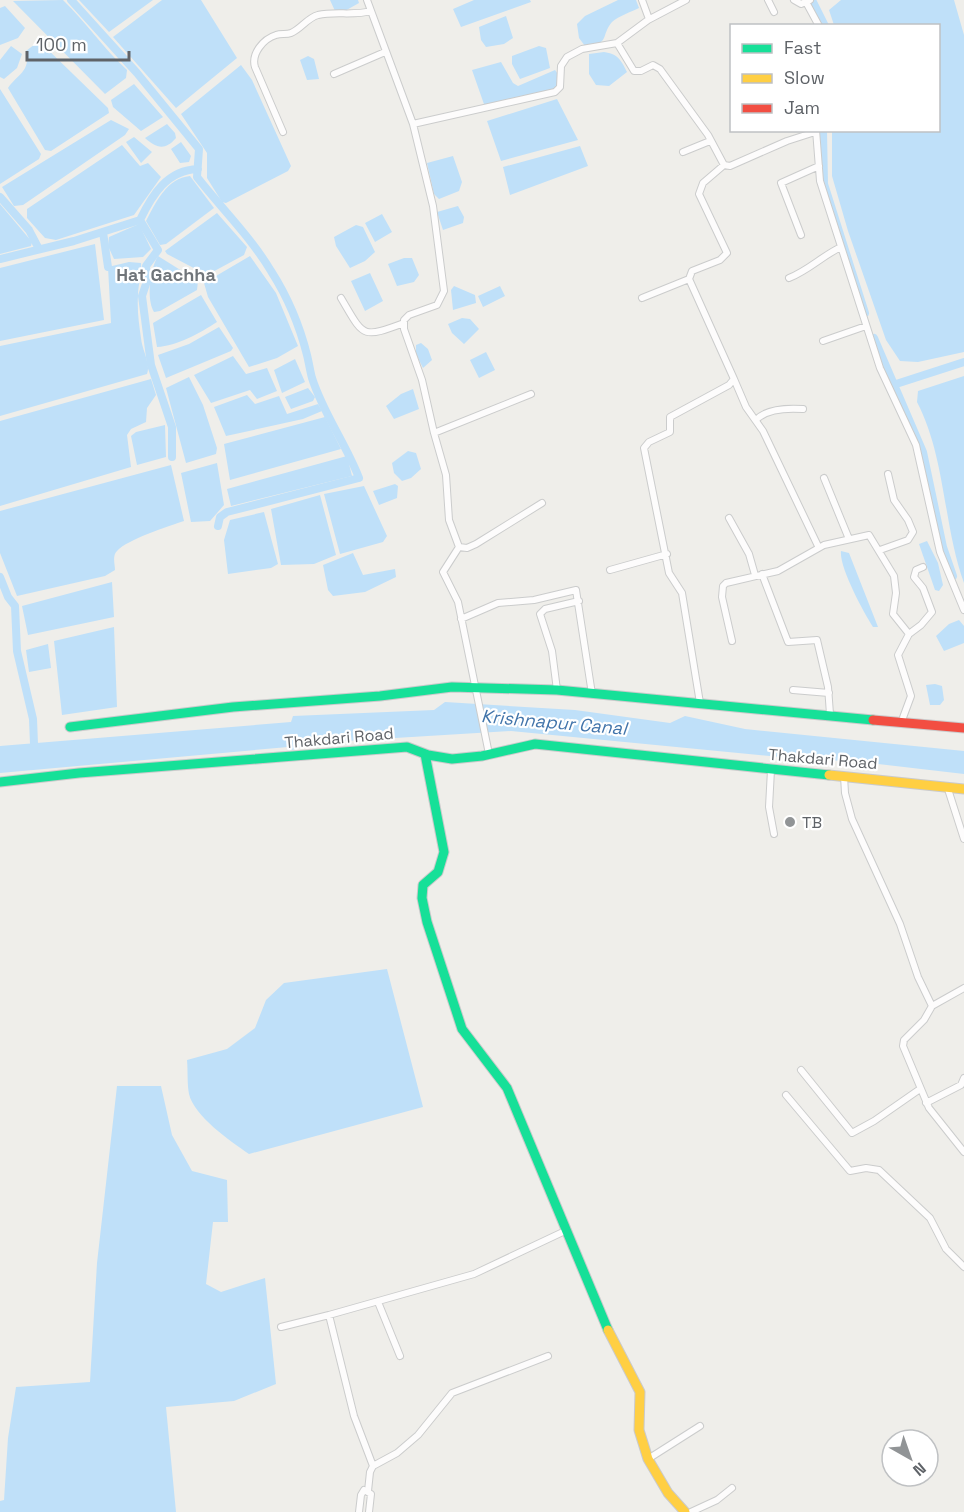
<svg xmlns="http://www.w3.org/2000/svg" width="964" height="1512" font-family="'Space Grotesk',sans-serif">
	<rect width="100%" height="100%" fill="#efeeea"/>
	<path fill="#bfe0f9" d="M63,0C86,22 103,48 127,70L126,78L105,94L13,1Z
		M79,0H153L109,32Z
		M162,0H201L237,58L176,108L113,37Z
		M330,0H358L359,3L343,12L335,11Z
		M474,0H530L531,2L461,27L453,9Z
		M618,0H636L639,8C631,12 619,16 612,22C600,36 611,44 585,46L579,38L577,24L585,16Z
		M841,0H954L964,35V352L918,362L900,361L886,340L848,231L832,176V131L938,130V26L834,25L829,10Z
		M5,6L25,28L18,38L0,45V8Z
		M506,16L513,38L504,44L486,47L481,40L479,27Z
		M39,41L108,108L109,113L51,151L45,150L8,88C18,74 31,71 26,51Z
		M11,46L22,54L17,68L4,79L0,77V60Z
		M539,46L546,48L550,68L520,79L512,64V56Z
		M604,52C618,54 621,60 627,72L609,86L596,85L589,74V54Z
		M308,56L314,59L319,79L307,80L300,60Z
		M501,62L513,83L518,86L555,70L558,74L557,88L485,107L472,70Z
		M241,65L252,80L291,166L288,171L226,203L222,202L207,178V153L181,114Z
		M134,84L163,117L141,131L113,107L111,100Z
		M0,89L41,154L39,159L0,184Z
		M557,99L578,140L501,161L487,121Z
		M111,120L129,129L125,135L23,205L14,206L2,187Z
		M167,124L175,133L176,138C165,151 156,148 145,138Z
		M134,137L152,152L141,163L126,142Z
		M181,142L191,156L189,162L180,163L171,149Z
		M122,145L140,166L148,163L161,177L134,215L56,240L45,238L27,218V209Z
		M580,146L588,166L510,195L503,167Z
		M453,156L462,182L459,191L439,199L434,194L427,163Z
		M190,176L214,208L166,244L160,245L146,221C156,202 167,178 190,176Z
		M0,204L32,242L31,246L0,254Z
		M458,206L464,217L463,223L443,230L437,212Z
		M217,213L247,247L244,255L207,275L167,254L165,251Z
		M382,214L392,232L375,242L365,223Z
		M139,224L151,249L143,257L114,259L108,246L109,237Z
		M356,225L363,227L375,252L365,261L350,268L336,246L334,237Z
		M95,244L104,320L0,341V268Z
		M158,256L198,281L197,290L160,311L154,312C146,299 150,269 158,256Z
		M250,256L276,293L298,346L277,358L249,367L208,297L204,283Z
		M404,258H412L419,275L414,282L397,286L388,264Z
		M129,262L141,263C142,275 138,284 138,296C137,310 139,324 141,338C142,350 151,364 147,374L0,416V346L111,323L108,267Z
		M370,273L383,301L365,311L351,281Z
		M454,286L475,295L476,303L453,310L451,290Z
		M500,286L505,296L483,307L478,296Z
		M201,295L217,322C200,333 177,346 157,347L153,323Z
		M462,318L470,319L479,329L464,344L452,333L448,324Z
		M219,327L233,348L231,351L166,378L158,355L189,344Z
		M421,343L428,349L432,360L423,368L416,354V345Z
		M486,352L495,370L479,378L470,360Z
		M233,356L246,374L267,368L277,391L257,399L250,390L211,403L194,375Z
		M295,359L305,382L282,393L274,370Z
		M964,376V583C943,525 946,458 917,402L918,391Z
		M189,377L203,405L217,448L216,454L186,463L166,388Z
		M151,379L156,395L147,408L146,422L131,429L127,435L131,467L0,506V421Z
		M308,388L315,397L313,401L291,409L285,397Z
		M413,389L419,409L394,419L386,406L401,394Z
		M247,395L255,404L279,396L287,414L318,404L322,411L303,419L226,436L214,407Z
		M325,417L341,449L230,480L224,444Z
		M165,425L166,457L137,465L131,436L136,432Z
		M408,451L416,453L421,469L411,478L402,481L394,473L392,463Z
		M347,456L352,476L231,506L227,489Z
		M217,463L224,505L210,521L191,522L181,473Z
		M171,465L184,521C169,526 126,540 117,551C112,556 115,564 115,570L105,576L17,596L0,553V511Z
		M395,484L398,486L397,498L379,505L373,491Z
		M364,486L387,536L383,542L340,554L324,494Z
		M320,495L336,555L314,564L281,565L271,509Z
		M264,512L278,564L271,568L228,574L224,540L230,520Z
		M927,541L938,563L943,585L939,591L935,590L919,544Z
		M841,551L849,553L878,627H873C863,611 839,567 841,551Z
		M353,553L363,575L395,569L396,577L365,592L333,596L328,590L323,565Z
		M112,582L114,617L28,635L22,606Z
		M959,620L964,626V643L944,651L936,636L949,624Z
		M114,627L117,707L62,715L54,641Z
		M48,644L51,668L29,672L26,650Z
		M935,684L942,686L944,700L940,705H930L926,685Z
		M445,702L575,710L670,723L685,716L745,729L964,751V774L861,762L790,758L511,731L313,743L292,750L288,747L0,773V746L291,722L293,716L434,710Z
		M387,969L423,1107L249,1154C230,1141 194,1116 189,1094C187,1083 188,1071 187,1060L227,1049L255,1028L266,1000L284,983Z
		M117,1086H161L172,1135L192,1171L227,1180L228,1222H213L206,1284L221,1292L265,1278L276,1384L234,1401L166,1407L176,1512H0V1501L4,1500L8,1438L16,1387L90,1382L97,1263Z"/>
	<g fill="none" stroke-linecap="round" stroke-linejoin="round">
		<path stroke="#bfe0f9" stroke-width="8" d="M71,0L137,73L199,149L197,177C222,209 250,236 271,271C287,296 300,327 307,355C309,363 310,371 312,378C323,413 346,444 359,478L227,512L220,517L218,526
			M812,0L825,26
			M823,130L824,184L865,313
			M0,197L29,230L39,249
			M140,220C152,195 167,170 198,169
			M103,232L108,267
			M0,259L74,241L140,220L158,250L146,266L147,281L142,296L151,365L172,427V457
			M874,338L923,452L943,547L953,576
			M893,385L964,362
			M0,577L8,597L15,606L17,651L33,719L34,744"/>
		<g stroke="#cbcccc" stroke-width="8">
			<path id="street" d="M367,0L413,124L433,206L444,291L437,305L409,315L404,320V329L422,380L434,433L446,475L449,520L459,547L443,572L458,602L489,754
				M642,0L649,19
				M768,0L774,12
				M794,0L801,4L810,0
				M806,2L819,26
				M617,43L634,71H641L653,65L660,69L708,135L724,165L730,166L787,141L815,132
				M334,74L385,52
				M413,124L555,92L560,87L561,66L567,57L582,49L617,43L648,20L686,0
				M816,130L820,181L880,368L916,445L940,552L964,610
				M283,132L255,67C251,54 263,39 276,35C281,33 286,35 291,33C301,29 307,18 318,15C335,11 354,16 371,11
				M683,152L710,141
				M801,235L781,183L819,166
				M789,278C809,270 822,256 841,247
				M341,298C364,337 361,339 404,323
				M642,298L689,279
				M823,341L866,326
				M734,379L746,407L763,431L818,546
				M756,420C767,408 788,408 803,409
				M434,433L531,394
				M824,478L849,539
				M729,518L749,554L755,575
				M459,547L467,548L476,544L542,503
				M880,550L908,540L913,532L908,520L894,500L888,474
				M610,570L667,554
				M762,574L788,642L817,640L828,687L830,714
				M461,619L498,603L534,600L576,590L592,694
				M909,634L921,625L932,612L923,588L914,577L916,570L923,567
				M732,641L722,597L723,586L726,583L778,571L824,545L869,535L894,576L896,593L893,614L909,634L898,655L911,696L901,723
				M557,690L552,651L540,614L545,609L579,601
				M793,690L829,693
				M700,703L682,593L669,573L644,448L649,442L670,432V417L729,385L734,379L689,279L692,271L720,260L727,253L699,194L703,183L724,165
				M771,770L769,807L774,834
				M844,776L845,793L852,819L900,924L918,977L932,1006L964,988
				M947,786L964,839
				M932,1006L924,1020L904,1040L903,1046L929,1108L964,1152
				M801,1070L852,1133L874,1121L920,1089
				M786,1095L850,1171L866,1168L879,1170L930,1218L946,1249L964,1267
				M926,1103L961,1085L964,1078
				M378,1302L400,1356
				M281,1327L329,1315
				M648,1459L700,1426
				M373,1466L354,1416L329,1315L474,1274L565,1231
				M368,1491L370,1472L373,1466L397,1453L418,1435L452,1393L548,1356
				M359,1512L361,1495L364,1490L371,1494L369,1512
				M691,1512L717,1500L732,1488"/>
		</g>
		<g stroke="#cacacb" stroke-width="11">
			<path id="fast" d="M70,727L233,707L380,696L452,687L557,690L873,720
				M425,754L444,852L438,872L423,885L422,898L427,922L462,1029L507,1088L608,1330
				M0,782L79,773L407,747L428,755L452,759L482,756L535,744L829,775"/>
		</g>
		<g stroke="#cacacb" stroke-width="11">
			<path id="slow" d="M829,775L964,789
				M608,1330L640,1392L639,1430L648,1459L668,1493L685,1512"/>
		</g>
		<g stroke="#cacacb" stroke-width="11">
			<path id="jam" d="M873,720L964,728"/>
		</g>
		<use href="#street" stroke="#fdfcfc" stroke-width="6"/>
		<use href="#fast" stroke="#16e098" stroke-width="9"/>
		<use href="#slow" stroke="#ffcf43" stroke-width="9"/>
		<use href="#jam" stroke="#f24e42" stroke-width="9"/>
	</g>
	<circle fill="#919496" stroke="#fff" stroke-width="2" cx="790" cy="822" r="6"/>
	<g text-anchor="middle" dominant-baseline="central" stroke-width="4.5" stroke-linejoin="round" paint-order="stroke">
		<g font-size="16" fill="#5f6368" stroke="#fff">
			<text transform="translate(339 738) rotate(-5)">Thakdari Road</text>
			<text transform="translate(823 759) rotate(5)">Thakdari Road</text>
		</g>
		<g font-size="16" fill="#5f6368" stroke="#fff" text-anchor="start">
			<text x="802" y="822">TB</text>
		</g>
		<g font-size="18" font-weight="bold" fill="#70757a" stroke="#fff">
			<text x="166" y="274">Hat Gachha</text>
		</g>
		<g font-size="18" font-style="italic" fill="#4174aa" stroke="#fff">
			<text transform="translate(554 722) rotate(5)">Krishnapur Canal</text>
		</g>
	</g>
	<rect x="730" y="24" width="210" height="108" fill="#ffffff" stroke="#bfc1c3" stroke-width="1.5"/>
	<rect x="742" y="44" width="30" height="9" fill="#16e098" stroke="#bfc1c3" stroke-width="1.5"/>
	<text x="784" y="54" font-size="18" fill="#5f6368">Fast</text>
	<rect x="742" y="74" width="30" height="9" fill="#ffcf43" stroke="#bfc1c3" stroke-width="1.5"/>
	<text x="784" y="84" font-size="18" fill="#5f6368">Slow</text>
	<rect x="742" y="104" width="30" height="9" fill="#f24e42" stroke="#bfc1c3" stroke-width="1.5"/>
	<text x="784" y="114" font-size="18" fill="#5f6368">Jam</text>
	<g transform="translate(910 1458) rotate(140)"><circle r="28" fill="#ffffff" stroke="#bfc1c3" stroke-width="1.5"/>
	<path d="M0-4.5L10 22L0 15L-10 22Z" fill="#919496"/>
	<text y="-9" font-size="16" font-weight="bold" text-anchor="middle" fill="#5f6368">N</text>
	</g>
	<path d="M27 51v9h102v-9" fill="none" stroke="#5f6368" stroke-width="3"/>
	<text x="36" y="51" font-size="18" fill="#5f6368" stroke="#ffffff" stroke-width="4.5" paint-order="stroke">100 m</text>
</svg>
